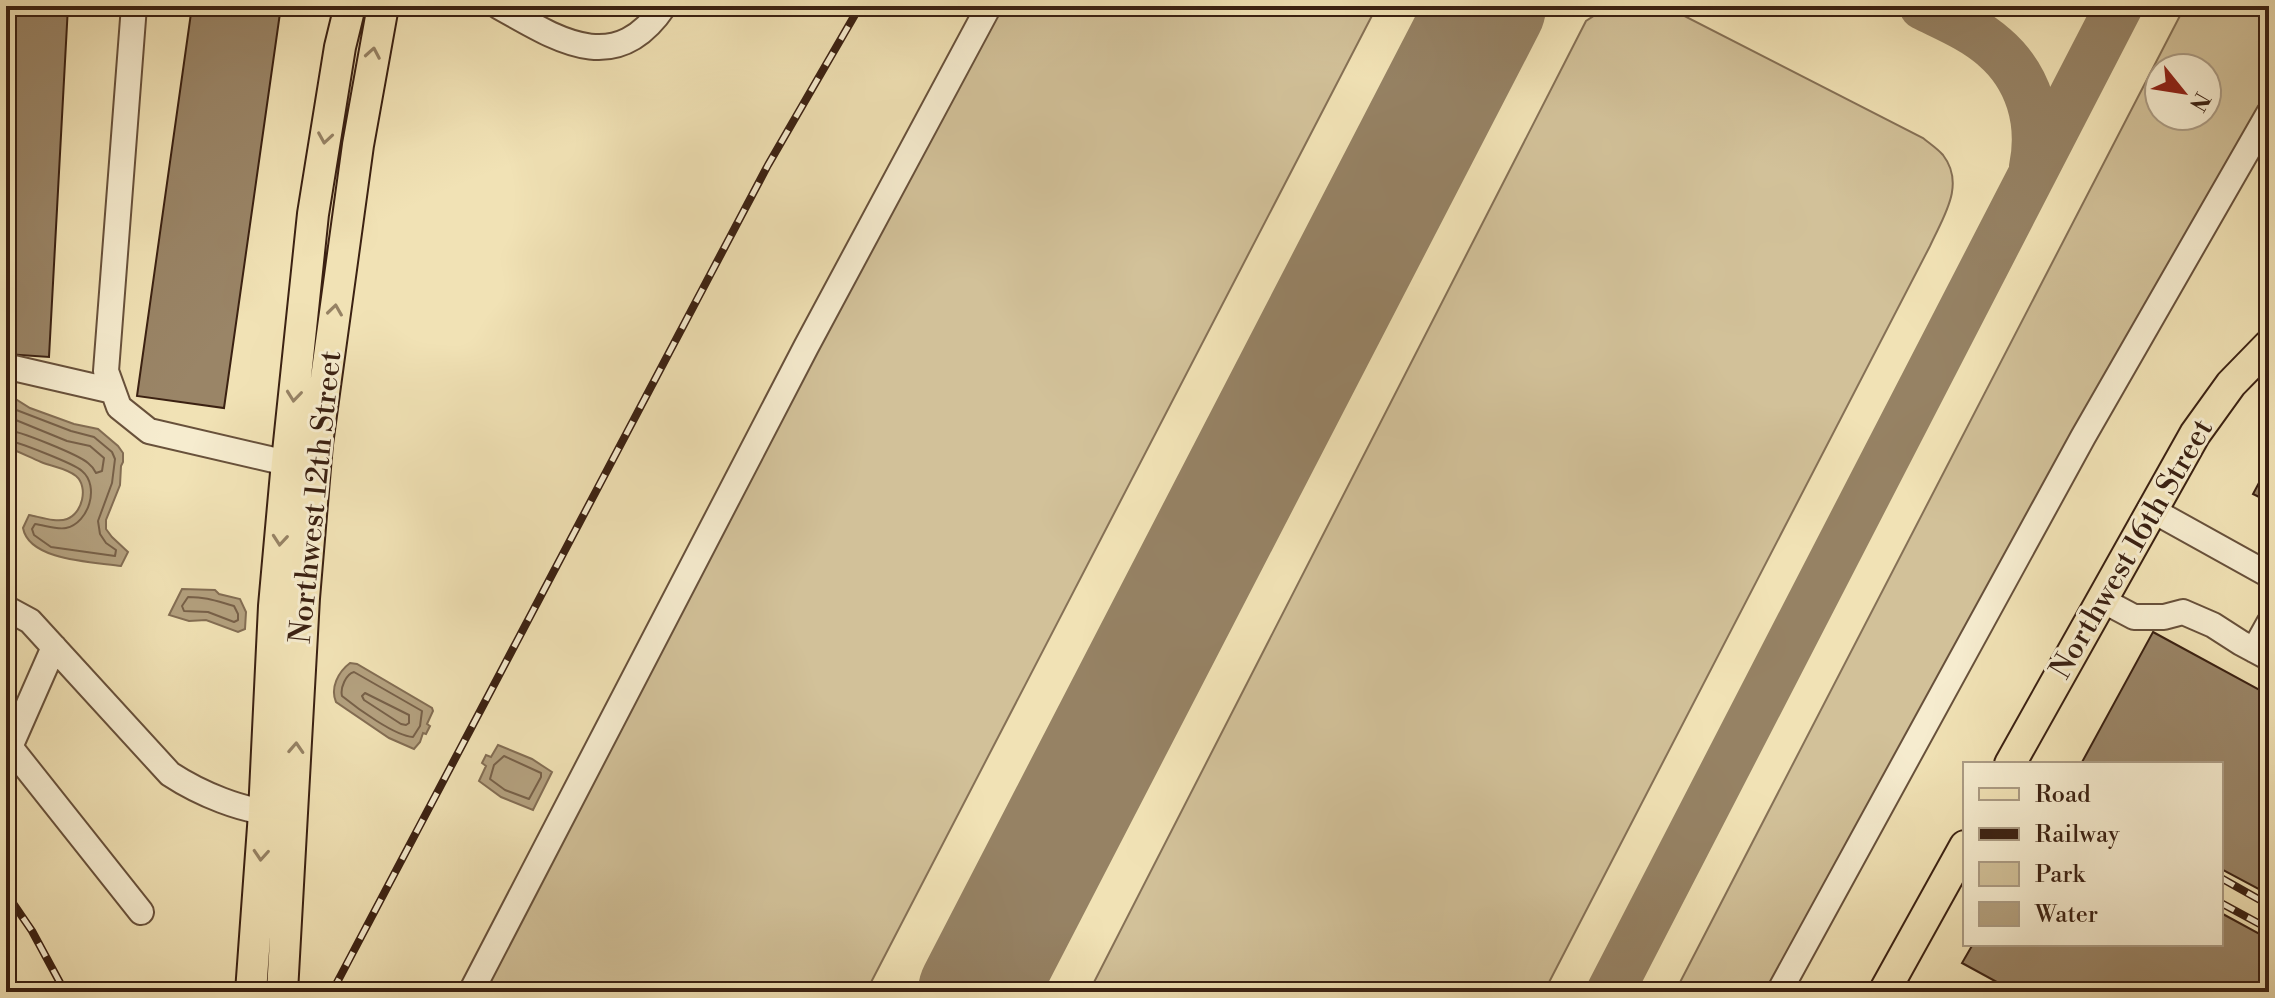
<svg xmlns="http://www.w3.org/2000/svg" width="2275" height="998" font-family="'Libre Bodoni',serif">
	<rect width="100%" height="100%" fill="#f1e2b5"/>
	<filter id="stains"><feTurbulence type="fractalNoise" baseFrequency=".0025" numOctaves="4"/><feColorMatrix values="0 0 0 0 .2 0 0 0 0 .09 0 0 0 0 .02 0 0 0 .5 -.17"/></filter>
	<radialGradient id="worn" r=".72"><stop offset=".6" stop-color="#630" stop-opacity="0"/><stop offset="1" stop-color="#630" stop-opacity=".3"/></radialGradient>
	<path fill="#d2c199" stroke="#867156" stroke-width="2" fill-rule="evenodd" d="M1001,6H1377L866,992H483L811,360Z
		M1609,6H1665L1923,138C1929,143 1938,149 1943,155C1966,185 1943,217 1930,246L1544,992H1089L1586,21Z
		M2185,6H2269V88L2095,392L1767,992H1675ZM2159,68H2207V116H2159Z"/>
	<path fill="#b3a07e" stroke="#836d53" stroke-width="2" d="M6,398L17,400L30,408L74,424L98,429L118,446L123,453V462L121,466L120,485L106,520V529L112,537L128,552L121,566C94,562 29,561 23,528L29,515C40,517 57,523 67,519C82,514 89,487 76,476C66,468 53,467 41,462C29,457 18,451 6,447Z
		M182,589L215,590L219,594L240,599L246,612L245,629L238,632L206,620L189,621L169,615Z
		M350,663L357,664L432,708L433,711L427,724L430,726L426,734L423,733L420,742L414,749L389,738L336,702C330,688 338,672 350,663Z
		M498,745L532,759L552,772L533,810L501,797L479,781L486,766L482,763L486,755L491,757Z"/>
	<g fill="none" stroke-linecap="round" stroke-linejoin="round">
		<path stroke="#776048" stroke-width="2" d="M6,406L71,431L94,437L112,452L115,459L112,483L98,521L100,534L106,543L116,550L115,556L51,547L34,535L32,529L35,524C44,525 57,530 66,528C89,523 100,486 82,471C75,464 16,441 6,440
			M6,416L67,441L90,446L104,458L102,471L96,473C94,469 92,466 88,463C79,455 18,430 6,430
			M188,597C208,597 216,601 234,606L238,614V620L234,622L208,612L184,611L182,606Z
			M354,672L422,711L420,726L413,737C395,736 358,709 342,696C340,688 346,674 354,672Z
			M365,693L409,715V723L406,725L401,724L364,700L362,696Z
			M504,756L541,773V777L529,799L505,790L490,779L494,765Z"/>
		<path stroke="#968264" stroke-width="48" d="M1923,6C1947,18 1974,29 1994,47C2029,77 2042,122 2033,167
			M1610,992L2119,6"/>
		<path stroke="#968264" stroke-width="118" d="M977,992L1487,6"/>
	</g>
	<path fill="#9a8567" stroke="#3b2112" stroke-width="2" d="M6,6H68L49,357L6,354Z
		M192,6H281L224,408L137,396Z
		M2269,464V502L2253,494Z
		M2153,632L2269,695V888L2266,893L2221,869V764H2081Z
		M2221,913L2269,939V992H2015L1962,963L1973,944H2221Z"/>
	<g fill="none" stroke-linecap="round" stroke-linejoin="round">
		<g stroke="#68513b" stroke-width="28">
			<path id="minor" d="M134,6L106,371L119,407L149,431L304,467
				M498,6C557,39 615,79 664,6
				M9,367L113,391
				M2152,510L2269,575
				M2102,600L2134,617H2164L2183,612L2213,625L2241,643L2269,658
				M6,608L30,621L170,774C199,793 243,812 278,813
				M54,647L10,747L141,912
				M2254,650L2269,623
				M471,992L806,347L989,6
				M1779,992L2083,437L2269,113"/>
		</g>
		<g stroke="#3b2112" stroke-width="34">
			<path id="major" d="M2010,764L2195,434L2231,384L2269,345
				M251,992L264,813L274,606L287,462L313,214L340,47L350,6
				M282,992L304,598L317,444L358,145L383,6
				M1884,992L1965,846"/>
		</g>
		<use href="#minor" stroke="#f6eccf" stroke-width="24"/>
		<use href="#major" stroke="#f1e2b5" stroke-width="30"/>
		<g stroke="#3b2112" stroke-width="8">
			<path id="rail" d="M2221,878L2269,905
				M6,893L32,931L65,992
				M2221,903L2269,929
				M332,992L768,165L860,6"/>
		</g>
		<use href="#rail" stroke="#f6eccf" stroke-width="5" stroke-dasharray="15" stroke-linecap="butt"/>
	</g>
	<defs><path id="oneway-chevron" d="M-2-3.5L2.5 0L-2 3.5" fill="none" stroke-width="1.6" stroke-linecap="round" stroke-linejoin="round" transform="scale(2)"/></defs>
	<g stroke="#968264">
		<use href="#oneway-chevron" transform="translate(373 53) rotate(-80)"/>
		<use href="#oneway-chevron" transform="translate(325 138) rotate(99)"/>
		<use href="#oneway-chevron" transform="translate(335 310) rotate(-82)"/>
		<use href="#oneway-chevron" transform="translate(294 396) rotate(96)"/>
		<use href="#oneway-chevron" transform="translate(280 540) rotate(95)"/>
		<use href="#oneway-chevron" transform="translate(296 748) rotate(-87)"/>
		<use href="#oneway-chevron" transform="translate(261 855) rotate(94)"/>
	</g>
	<g text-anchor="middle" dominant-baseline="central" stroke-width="6" stroke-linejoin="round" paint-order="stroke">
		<g font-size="30" fill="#3b2112" stroke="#f6eccf">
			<text transform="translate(316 497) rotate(-84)">Northwest 12th Street</text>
			<text transform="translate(2132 549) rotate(-60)">Northwest 16th Street</text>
		</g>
	</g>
	<rect width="2275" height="998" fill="none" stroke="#f1e2b5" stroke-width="32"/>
	<rect x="8" y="8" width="2259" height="982" fill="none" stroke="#3b2112" stroke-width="4"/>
	<rect x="16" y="16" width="2243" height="966" fill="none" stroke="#3b2112" stroke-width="2"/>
	<rect x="1963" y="762" width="260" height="184" fill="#f6eccf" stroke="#ab9b83" stroke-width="2"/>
	<rect x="1979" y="788" width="40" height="12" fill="#f1e2b5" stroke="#ab9b83" stroke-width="2"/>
	<text x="2035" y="802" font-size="24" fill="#3b2112">Road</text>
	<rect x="1979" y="828" width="40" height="12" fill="#3b2112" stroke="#ab9b83" stroke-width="2"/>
	<text x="2035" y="842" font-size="24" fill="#3b2112">Railway</text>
	<rect x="1979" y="862" width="40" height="24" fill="#d2c199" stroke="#ab9b83" stroke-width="2"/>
	<text x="2035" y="882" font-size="24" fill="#3b2112">Park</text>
	<rect x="1979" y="902" width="40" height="24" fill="#b3a07e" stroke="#ab9b83" stroke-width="2"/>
	<text x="2035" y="922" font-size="24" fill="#3b2112">Water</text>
	<g transform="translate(2183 92) rotate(120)"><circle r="38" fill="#f6eccf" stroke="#ab9b83" stroke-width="2"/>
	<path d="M0-6L14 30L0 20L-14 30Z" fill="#8f2418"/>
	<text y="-12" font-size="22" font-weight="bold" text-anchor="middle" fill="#3b2112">N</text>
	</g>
	<rect width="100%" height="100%" filter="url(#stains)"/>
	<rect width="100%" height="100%" fill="url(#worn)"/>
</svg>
